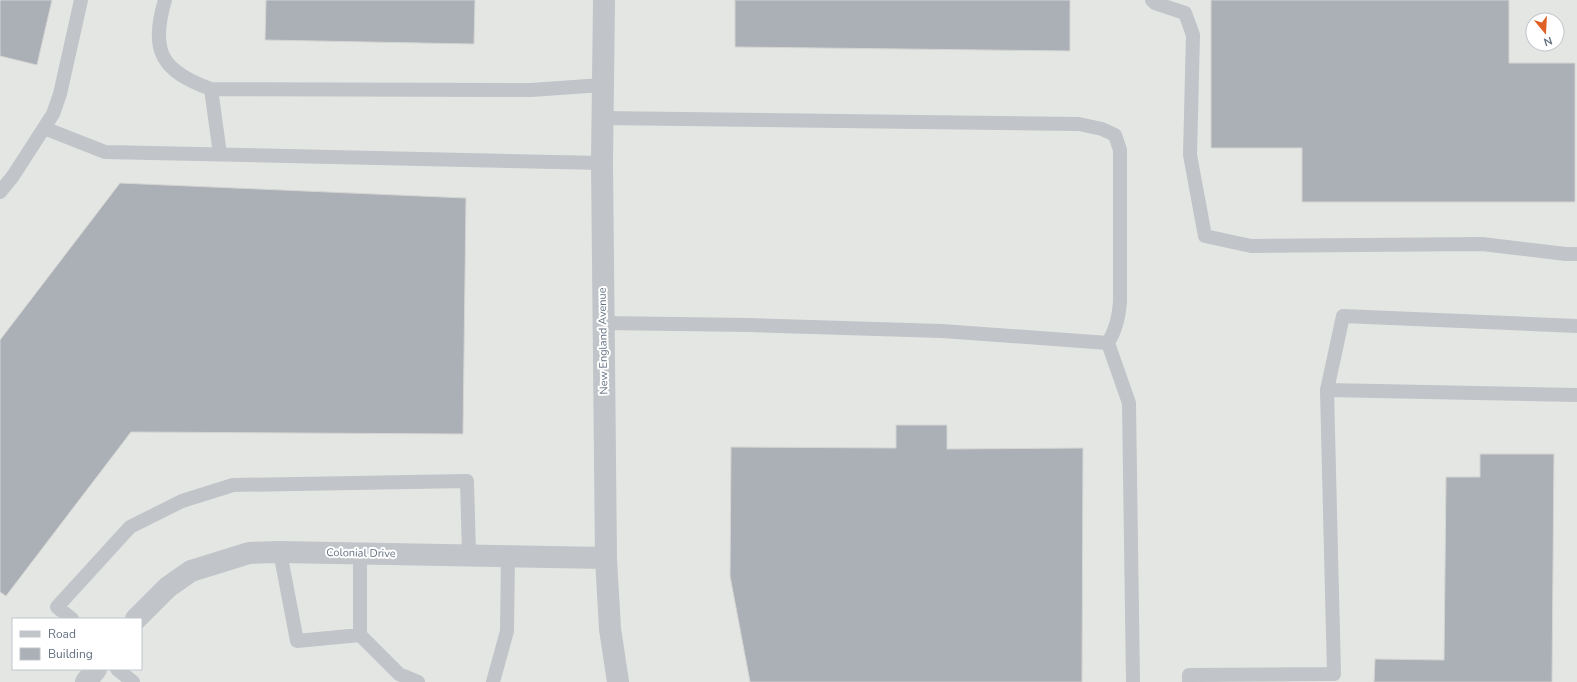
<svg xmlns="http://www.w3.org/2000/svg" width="1577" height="682" font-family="'Nunito Sans',sans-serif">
	<rect width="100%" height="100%" fill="#f4f4f0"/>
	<path fill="#e4e6e4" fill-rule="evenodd" d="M0,0H1577V682H0ZM1533,20H1557V44H1533ZM13,619H141V669H13Z"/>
	<path fill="#aab0b6" stroke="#d5d5d3" d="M0,0H52L37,65L0,56Z
		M266,0H475L474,44L265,40Z
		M735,0H1070V51L735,47Z
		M1211,0H1509V63H1575V202H1302V148H1211Z
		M120,183L466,198L463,434L131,432L6,596L0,592V340Z
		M896,425H947V449L1083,448L1082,682H750L730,576L731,447L896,448Z
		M1480,454H1554L1552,682H1374L1375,659L1444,660L1446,477H1480Z"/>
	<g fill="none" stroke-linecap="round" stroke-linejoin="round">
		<path stroke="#c1c4c8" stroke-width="14" d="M165,0C150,51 161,71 211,89L531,90L602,85
			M1152,0L1155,3L1185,13L1193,35L1190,155L1205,236L1251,246L1482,244L1566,254H1577
			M211,89L220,154
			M602,118L1079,124L1102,129L1115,135L1120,150V302C1119,317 1116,330 1108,343L942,331L749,325L603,323
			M44,128L105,152L602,163
			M0,192L13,176L53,114L60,94L81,0
			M1108,343L1129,403L1133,682
			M1327,390L1343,316L1577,326
			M280,552L297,641L360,635V553
			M72,619L57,607L130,527L182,501L233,485L467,481L469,555
			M360,635L399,674L418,682
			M117,669L133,682
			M493,682L507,631L508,556
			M1189,682V675L1334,674L1327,390L1577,395"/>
		<path stroke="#c1c4c8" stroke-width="22" d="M604,0L602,163L606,558L610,629L618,682
			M136,619L168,587L191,571L249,553L280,552L606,558
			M86,682L96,669"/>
	</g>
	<g text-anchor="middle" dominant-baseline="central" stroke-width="4" stroke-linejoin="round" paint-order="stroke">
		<g font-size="11" fill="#637181" stroke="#fff">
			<text transform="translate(603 341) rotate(-91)">New England Avenue</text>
			<text transform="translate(361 553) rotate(1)">Colonial Drive</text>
		</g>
	</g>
	<rect x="12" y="618" width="130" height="52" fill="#ffffff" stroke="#c1c6cd"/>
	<rect x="20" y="631" width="20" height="6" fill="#c1c4c8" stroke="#c1c6cd"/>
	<text x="48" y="638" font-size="12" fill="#637181">Road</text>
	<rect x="20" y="648" width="20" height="12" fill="#aab0b6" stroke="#c1c6cd"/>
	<text x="48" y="658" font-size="12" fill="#637181">Building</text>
	<g transform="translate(1545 32) rotate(162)"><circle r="19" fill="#ffffff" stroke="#c1c6cd"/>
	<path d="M0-3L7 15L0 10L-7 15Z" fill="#e06124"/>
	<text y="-6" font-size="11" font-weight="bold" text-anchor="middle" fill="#637181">N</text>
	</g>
</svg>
